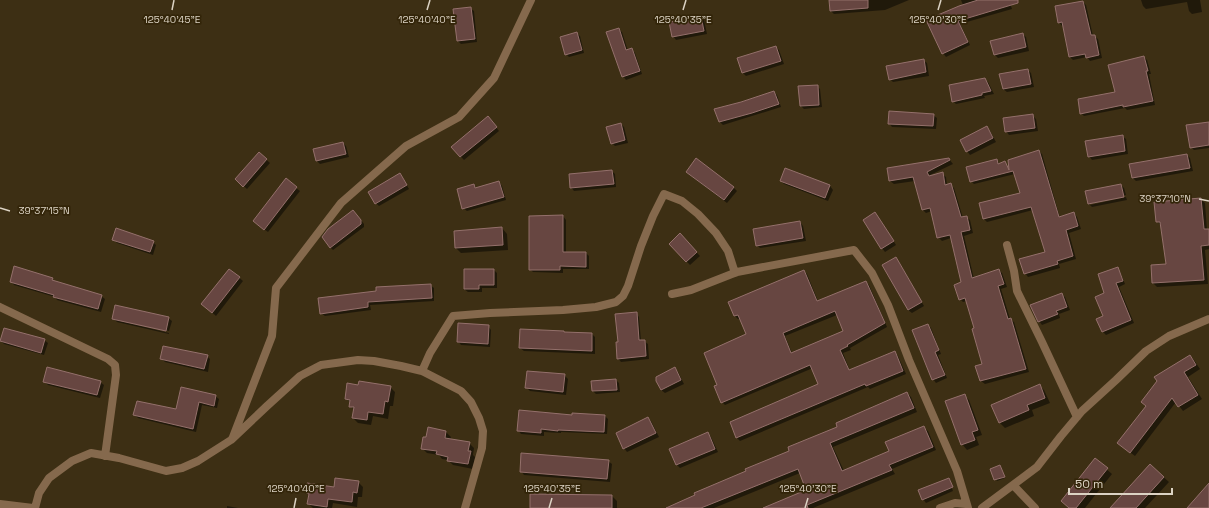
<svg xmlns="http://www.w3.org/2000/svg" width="1209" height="508" font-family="'Space Grotesk',sans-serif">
	<rect width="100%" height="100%" fill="#3d2f14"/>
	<path fill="#0007" fill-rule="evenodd" d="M846,0H909L885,10L834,14L831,11Z
		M961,0H1009L1012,9L960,24L970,45L946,57L943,53L963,5Z
		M1141,0H1200L1202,12L1192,14L1189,11L1187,2L1146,9L1143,6Z
		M1083,2L1086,5L1093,36H1094L1098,39L1102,58L1090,61L1087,57L1073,60L1070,57L1064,25L1062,26L1059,22Z
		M470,8L474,11L477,42L461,44L458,41L454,10Z
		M701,17L704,20L707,34L676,40L673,36Z
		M618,29L622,32L628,51L632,49L635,53L642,74L626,80L623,76Z
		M576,33L580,36L584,53L569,57L566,54Z
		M1022,34L1026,37L1029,51L998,58L995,55L992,42Z
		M776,47L779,50L784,64L746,76L743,73Z
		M1144,57L1147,60L1151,74H1149L1155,105L1127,110L1125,108L1084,116L1081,113L1117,92Z
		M923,60L927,63L929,76L893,82L890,79Z
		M1028,70L1031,73L1034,87L1007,92L1003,89Z
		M984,79L988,82L994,94L984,96L985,98L956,104L953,101Z
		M817,86L820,89L822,107L804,109L801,106Z
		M774,92L777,95L781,107L723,125L720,122L716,109Z
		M933,115L937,118L936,129L892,127L889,123Z
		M1033,116L1036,119L1038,131L1009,135L1006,131Z
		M491,121L499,131L464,160L452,147Z
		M1209,123V148L1194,150L1191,147Z
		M621,124L624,127L628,143L615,146L612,143Z
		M987,127L990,131L996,142L970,155L967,151Z
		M1122,136L1126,139L1128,154L1092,160L1089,156Z
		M343,143L346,146L349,157L320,164L317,161Z
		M1039,151L1042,154L1060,218L1074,213L1077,217L1081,229L1069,233L1076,259L1059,264L1060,268L1028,277L1025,273L1046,252L1033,210L987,222L984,219L1022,193L1015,174L974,184L971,181L996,160L1000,164L1004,162L1010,170Z
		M259,153L270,163L247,189L236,179Z
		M1187,155L1190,158L1193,171L1136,181L1133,178Z
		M949,159L953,164L928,176L942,174L946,177L947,186L951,185L954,188L963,218L966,217L970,220L973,233L964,236L974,279L999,270L1002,273L1007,287L1001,289L1010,319L1014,322L1029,372L985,384L981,381L977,367L984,365L975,329L967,301L963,302L960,299L962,283L951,238L942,241L938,237L932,211L926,213L923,210L915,181L894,184L890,181L888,169Z
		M785,169L830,186L833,190L828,201L784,184L781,181Z
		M612,171L615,174L616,187L574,191L571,187Z
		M400,174L403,178L409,189L379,206L376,203Z
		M690,175L733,187L737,191L727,203Z
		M499,182L502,186L506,200L467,211L463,208L474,185L477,189Z
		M1121,185L1124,188L1126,195L1090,203V205L1089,204L1086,192Z
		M296,188L300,191L268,232L257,224Z
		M1126,197L1127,200L1092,207L1090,205Z
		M1200,199L1205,203L1207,230H1209V249L1205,250L1208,284L1157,287L1153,283L1167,265L1161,226L1157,221Z
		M875,213L878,217L896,245L885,252L882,248L864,220Z
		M356,214L364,224V227L333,250L330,247Z
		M563,216L566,220V253H586L589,256V269H563V273L533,272L530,269Z
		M800,222L803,226L806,241L760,248L757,245Z
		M502,228L507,234L508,250L461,253L456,248Z
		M680,235L700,256L690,265L670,244Z
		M113,239L153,242L156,245L153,255L117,243Z
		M896,259L899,262L924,306L912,313L908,310Z
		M1117,268L1120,272L1125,284L1119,287L1134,323L1106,335L1102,331L1105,317L1106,294Z
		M230,270L243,281L216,316L206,307Z
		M465,270H494L497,273V288H482V292H468L464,289Z
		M804,271L807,274L818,301L866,282L869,285L887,327L850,348L851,350L843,353L850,371L895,352L898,356L906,374L870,389L868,387L740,441L737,438L731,423L820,385L813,368L725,405L722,402L719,386L747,334L740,318L738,319L735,316ZM837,315L844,332L792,353L785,336Z
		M52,279L55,282L101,296L105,299L101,312L57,300L55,297L14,285L11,281Z
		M430,285L434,288V301L370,305L371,310L325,316L321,313Z
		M1061,294L1065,297L1070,310L1059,314L1060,318L1042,325L1039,321Z
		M636,313L639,317L641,341H644L648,344L649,359L621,362L618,358L619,343Z
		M113,318H168L172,321L169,331L116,318V320L169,333V334L117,322Z
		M928,325L931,328L941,354L938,355L947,378L936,383L933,379Z
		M488,326L491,330L490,347L461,345L458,341Z
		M521,330L592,334L595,337V354L524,351L520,348Z
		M44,340L48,343L44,355L4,344L1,341Z
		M207,356L210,359L208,372L165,362L162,359Z
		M1190,356L1194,360L1200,369L1188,377L1202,399L1183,411L1176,402L1135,456L1123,447Z
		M675,368L678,372L684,384L665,393L661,390Z
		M564,375L568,379L566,395L530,391L527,388Z
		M616,380L619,383L620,392L596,394L593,391Z
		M44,381L100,382L104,385L100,398L48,385Z
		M1039,385L1044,390L1050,403L1032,410L1034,416L1005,428L1000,423L992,406Z
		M390,387L395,392L393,406H390L388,419L373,416L371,425L358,423L353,418L354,410L351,406V403L346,398Z
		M907,393L911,397L917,412L833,447L844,471L890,452L924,428L928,431L936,450L892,469L895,474L813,508H765L808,490L800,473L714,508H668L791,452Z
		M964,395L969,400L982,435L976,437L979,445L967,450L962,444Z
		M215,396L219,399L217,408L202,405L196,432L138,418L134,414L177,410Z
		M573,416H605L608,419L607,434L561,432V433L544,432V436L521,434L518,430Z
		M648,418L651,421L659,437L627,452L624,448Z
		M446,432L451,437L450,440L469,443L474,448L473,455L475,457L473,469L453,465L448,460L442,459L439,455L427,453L422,448Z
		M708,433L711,437L718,452L680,468L676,464Z
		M1096,460L1112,474L1085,508H1069Z
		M608,461L612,464L610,482L524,475L521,471Z
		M1150,465L1169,482L1145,508H1112Z
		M1001,467L1005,478L997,481L991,470Z
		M949,479L951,481H949L953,491L926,503L923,499Z
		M358,482L363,487L362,497H358L357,507L333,503L332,508H313L308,503L310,496L307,493L335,488Z
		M612,496L617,501V508H531Z
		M227,506L238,508H227Z"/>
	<path fill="#674641" stroke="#94706b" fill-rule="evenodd" d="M829,0H868V8L830,11Z
		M978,0H1018V3L958,21L968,42L942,54L926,20L959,6Z
		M1083,1L1091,35H1095L1099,55L1086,58L1085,54L1069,57L1062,22L1058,23L1055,6Z
		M471,7L475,39L457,41L453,9Z
		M701,16L704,31L672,37L669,22Z
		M619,28L626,50L632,48L640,71L622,77L606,32Z
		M577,32L582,50L565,55L560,37Z
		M1023,33L1026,47L994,55L990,41Z
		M776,46L781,61L742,73L737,58Z
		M1144,56L1148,71H1146L1153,101L1123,107V105L1080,114L1078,99L1115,92L1108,65Z
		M924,59L926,72L889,80L886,66Z
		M1028,69L1031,84L1003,89L999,74Z
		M985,78L991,91L982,93V95L952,102L949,85Z
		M818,85L819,105L800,106L798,86Z
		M774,91L779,104L752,113L719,122L714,109L741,102Z
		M889,111L934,114L933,126L888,124Z
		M1033,114L1035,128L1005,132L1003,118Z
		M488,116L497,127L460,157L451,147Z
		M1209,122V145L1190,148L1186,125Z
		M621,123L625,140L611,144L606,127Z
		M987,126L993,138L966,152L960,140Z
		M1123,135L1125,151L1088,157L1085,141Z
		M343,142L346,154L316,161L313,149Z
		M1039,150L1059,217L1074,212L1078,226L1066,230L1073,256L1057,261L1058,264L1024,274L1019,259L1045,252L1031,207L983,219L979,203L1020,193L1013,171L970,182L966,167L997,159L998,164L1005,161L1009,170L1008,160Z
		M259,152L267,159L243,187L235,179Z
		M1187,154L1190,168L1132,178L1129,164Z
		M696,158L734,187L724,200L686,172Z
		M949,158L950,160L927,172L929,176L943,172L945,185L951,183L961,217L967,216L970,230L961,232L972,278L999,269L1004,284L998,286L1008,319L1011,318L1026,369L980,381L975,366L982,364L972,329L974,328L965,298L959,300L954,285L961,282L950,235L937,238L930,208L922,210L913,177L889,181L887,168Z
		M785,168L830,185L825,198L780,181Z
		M612,170L614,184L570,188L569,174Z
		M400,173L407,185L375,204L368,192Z
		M286,178L297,187L264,230L253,221Z
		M499,181L504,197L462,209L457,189L474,184L475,188Z
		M1121,184L1124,197L1088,204L1085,191Z
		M1201,198L1204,229H1209V245L1201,246L1204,280L1152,283L1151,265L1166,264L1160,222H1156L1154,202Z
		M353,210L361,220V224L330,248L322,237L328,229Z
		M875,212L894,241L881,249L863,220Z
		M563,215V252H586V267L560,266V270H529V216Z
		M800,221L803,238L756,246L753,229Z
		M502,227L503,245L455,248L454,231Z
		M116,228L154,241L150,252L112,240Z
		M680,233L697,252L686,262L669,244Z
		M896,257L922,302L908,310L882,265Z
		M14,266L53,278L52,280L102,295L98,309L53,297L54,295L10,282Z
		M1118,267L1123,281L1116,283L1131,320L1102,332L1096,319L1103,316L1095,297L1104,293L1098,274Z
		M229,269L240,277L212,313L201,304Z
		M464,269H494V285H479V289H464Z
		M804,270L817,301L866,281L885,323L847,345L848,346L840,350L849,370L895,351L903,371L866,386L865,384L736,438L730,422L818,384L810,365L721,403L714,386L717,385L704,353L746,334L738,315L734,316L728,302ZM835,311L843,331L791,353L783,333Z
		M431,284L432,298L368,302V307L320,314L318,298L376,291V287Z
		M1062,293L1067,307L1056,311L1058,314L1038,322L1030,305Z
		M115,305L169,317L166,331L112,319Z
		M637,312L639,340H645L646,356L617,359L616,342H618L615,314Z
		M458,323L489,325L488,344L457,342Z
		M928,324L939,350L935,352L945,375L932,380L912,330Z
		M4,328L45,339L41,353L0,341Z
		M520,329L564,331V332L592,333V351L519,348Z
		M163,346L208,355L204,369L160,359Z
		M1190,355L1196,365L1184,372L1198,395L1178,407L1172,398L1130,453L1117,443L1146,406L1141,402L1157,381L1154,377Z
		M47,367L101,381L97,395L43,382Z
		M675,367L681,380L661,390L656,381V377Z
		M527,371L565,374L563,392L525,388Z
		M616,379L617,390L592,391L591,381Z
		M359,381L391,386L388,402L385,401L383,414L368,412L367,420L352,418L354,407H349L350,400L345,399L347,383L358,385Z
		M1040,384L1045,398L1027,405L1029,410L999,423L991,405Z
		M181,387L216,395L214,406L199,402L193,429L133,415L137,401L176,409Z
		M907,392L914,408L830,443L842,471L889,451L885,442L924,426L933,447L889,465L892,470L807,505L808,508H763L806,490L798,469L701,508H666L695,495L694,493L746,471L745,469L789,451L788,447L837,427L836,423Z
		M965,394L978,430L972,432L975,440L961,445L945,401Z
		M519,410L572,415V413L605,415L604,432L558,430V431L541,429V433L517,431Z
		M648,417L656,433L623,449L616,433Z
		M428,427L446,431L445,438L470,442L468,451H471L468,464L447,461L448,457L436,454L437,451L421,449L423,437H426Z
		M708,432L715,449L676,465L669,449Z
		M521,453L609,460L607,479L520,472Z
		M1095,458L1108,468L1076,508H1069L1061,501Z
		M1150,464L1164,477L1136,508H1110Z
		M1000,465L1005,477L994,480L990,469Z
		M335,478L359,481L357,493L353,492L352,502L328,499L327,507L307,504L309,494L306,493L307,483L334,487Z
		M949,478L953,487L922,500L918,490Z
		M1209,483V508H1187Z
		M530,494L612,495V508H530Z"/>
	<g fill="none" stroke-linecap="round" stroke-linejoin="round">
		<path stroke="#85694d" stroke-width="8" d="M1007,245L1014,271L1017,291L1042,342L1077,417
			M672,294L691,290L737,272L854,250L872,273L888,305L909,360L957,471L968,508
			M0,307L108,359L115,365L116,375L105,456
			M422,371L430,353L453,316L490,313L563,310L596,307L616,302L623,296L628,286L641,246L653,216L664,194L682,201L698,214L716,233L728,251L735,273
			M233,437L272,336L276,288L341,203L406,146L459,117L494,78L531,0
			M1013,485L1035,508
			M0,504L33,508
			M35,508L39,493L49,478L72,461L91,453L119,458L166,471L182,468L198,461L231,440L267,406L300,376L321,365L358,360L374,361L401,366L422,371L461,391L471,402L479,418L483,431L482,448L465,508
			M940,508L955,503L966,504
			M982,508L1037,467L1061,436L1082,411L1116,380L1146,351L1169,336L1209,319"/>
	</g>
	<path fill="none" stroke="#dcd3c4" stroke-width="1.5" d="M172,10L174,0M427,10L430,0M683,10L686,0M938,10L941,0M1199,199L1209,201M0,208L10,211M294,508L296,498M549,508L552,498M805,508L808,498"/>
	<g font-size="10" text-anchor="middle" fill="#dcd3c4" stroke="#332509" stroke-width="3.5" stroke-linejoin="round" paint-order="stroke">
		<text x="172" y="23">125°40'45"E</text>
		<text x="427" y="23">125°40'40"E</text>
		<text x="683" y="23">125°40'35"E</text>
		<text x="938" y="23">125°40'30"E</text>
		<text x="1165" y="202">39°37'10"N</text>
		<text x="44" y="214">39°37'15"N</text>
		<text x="296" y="492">125°40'40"E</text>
		<text x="552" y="492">125°40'35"E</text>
		<text x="808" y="492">125°40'30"E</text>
	</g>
	<path d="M1069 488v6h103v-6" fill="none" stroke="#dcd3c4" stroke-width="2"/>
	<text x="1075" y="488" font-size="12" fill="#dcd3c4" stroke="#332509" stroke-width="3" paint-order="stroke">50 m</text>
</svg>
